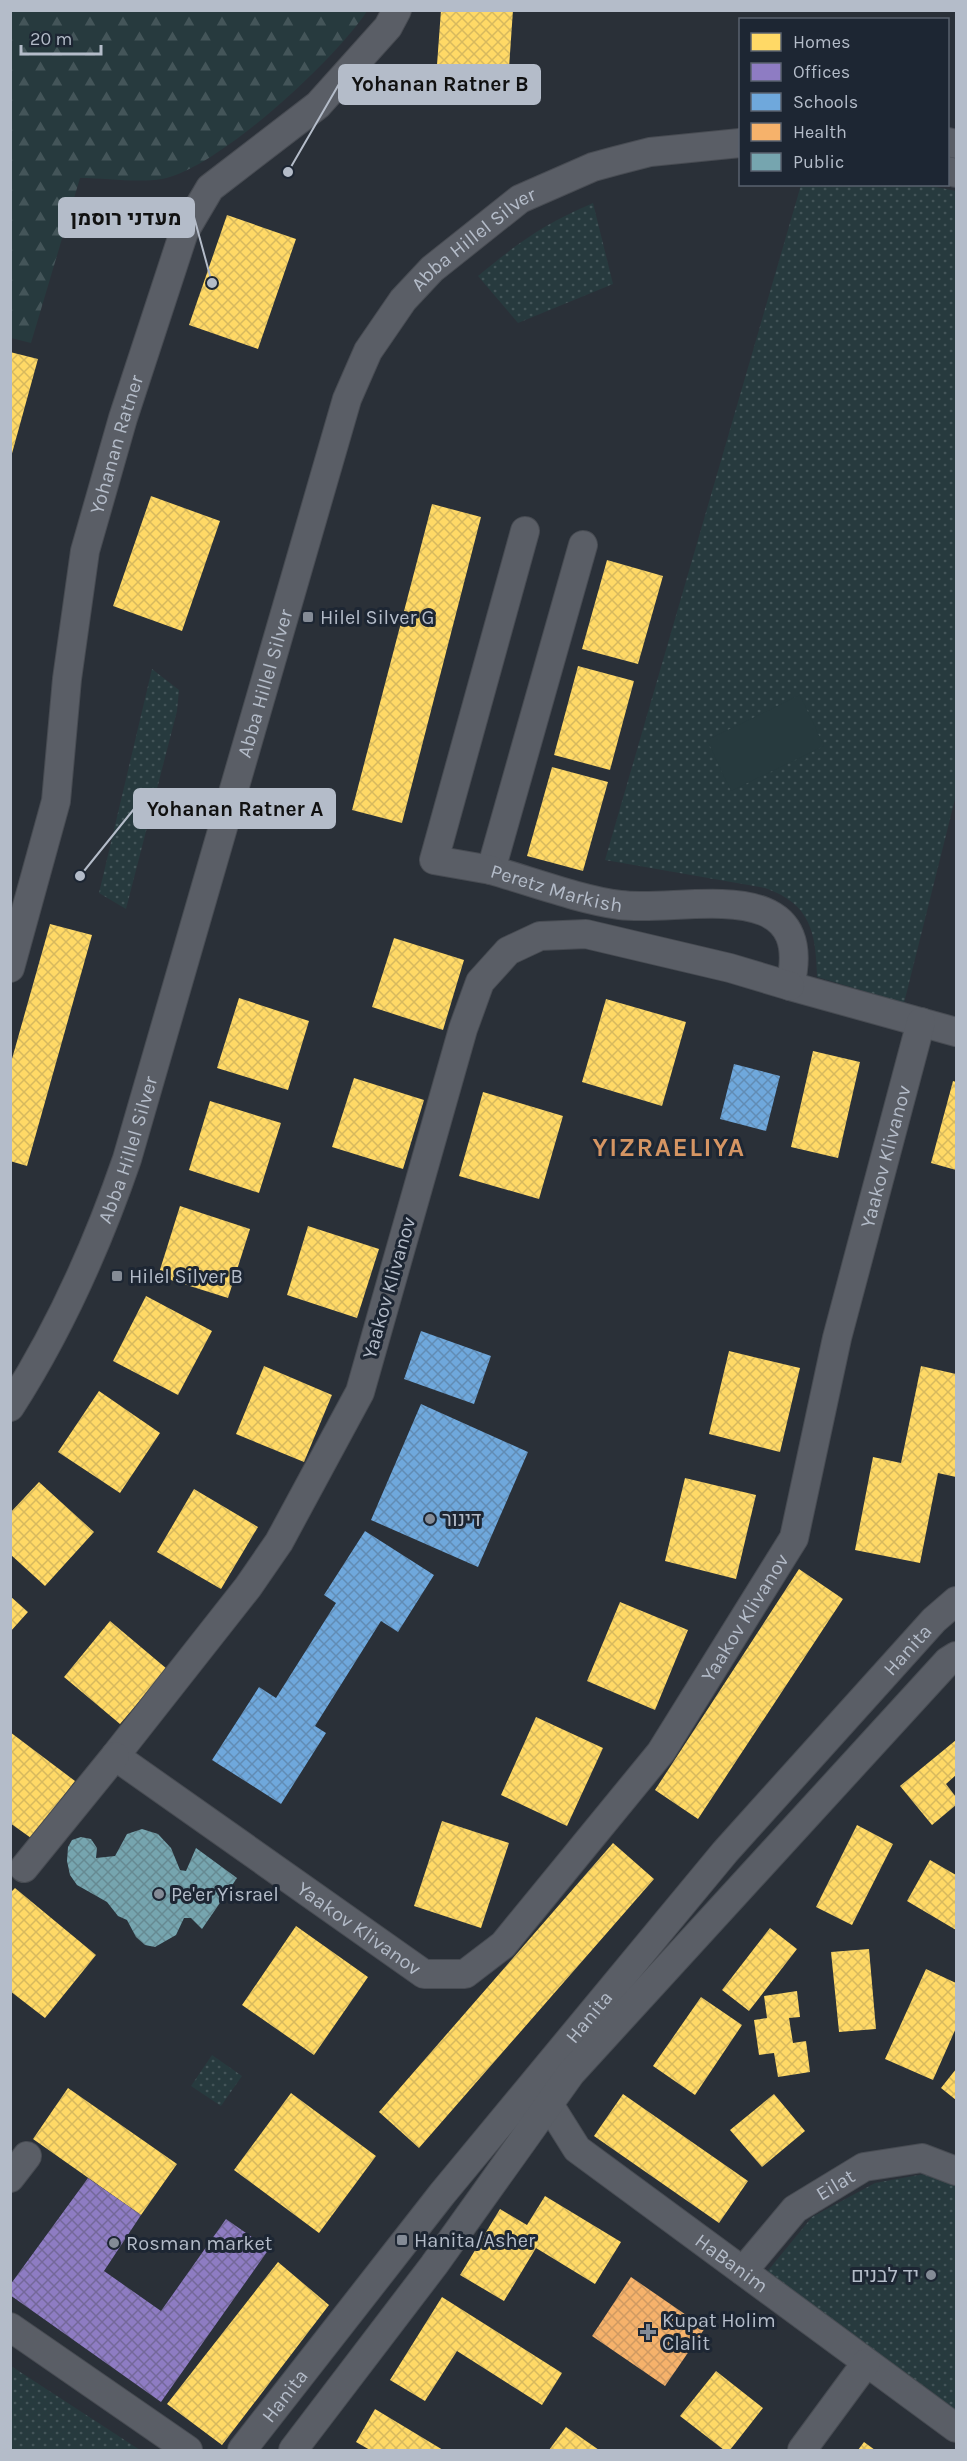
<svg xmlns="http://www.w3.org/2000/svg" width="967" height="2461" font-family="Karla,Heebo,sans-serif">
	<defs>
		<pattern id="forest-firs" width="22" height="20" patternUnits="userSpaceOnUse" patternTransform="scale(1.5)"><rect width="22" height="20" fill="#273a3e"/><path d="M5 1l3.5 6h-7zM16 11l3.5 6h-7z" fill="#445559"/></pattern>
		<pattern id="park-dots" width="8" height="8" patternUnits="userSpaceOnUse" patternTransform="scale(1.5)"><rect width="8" height="8" fill="#273a3e"/><path d="M2 2h.1M6 6h.1" fill="none" stroke="#445559" stroke-width="1.8" stroke-linecap="round"/></pattern>
		<pattern id="homes-cross-hatch" width="8" height="8" patternUnits="userSpaceOnUse" patternTransform="scale(1.5)"><rect width="8" height="8" fill="#ffd966"/><path d="M0 0l8 8M0 8l8-8" fill="none" stroke="#d7b95e"/></pattern>
		<pattern id="offices-cross-hatch" width="8" height="8" patternUnits="userSpaceOnUse" patternTransform="scale(1.5)"><rect width="8" height="8" fill="#8e7cc3"/><path d="M0 0l8 8M0 8l8-8" fill="none" stroke="#74689a"/></pattern>
		<pattern id="schools-cross-hatch" width="8" height="8" patternUnits="userSpaceOnUse" patternTransform="scale(1.5)"><rect width="8" height="8" fill="#6fa8dc"/><path d="M0 0l8 8M0 8l8-8" fill="none" stroke="#618cb4"/></pattern>
		<pattern id="health-cross-hatch" width="8" height="8" patternUnits="userSpaceOnUse" patternTransform="scale(1.5)"><rect width="8" height="8" fill="#f6b26b"/><path d="M0 0l8 8M0 8l8-8" fill="none" stroke="#d09a62"/></pattern>
		<pattern id="public-cross-hatch" width="8" height="8" patternUnits="userSpaceOnUse" patternTransform="scale(1.5)"><rect width="8" height="8" fill="#76a5af"/><path d="M0 0l8 8M0 8l8-8" fill="none" stroke="#668a92"/></pattern>
	</defs>
	<rect width="100%" height="100%" fill="#2a3038"/>
	<path fill="url(#forest-firs)" d="M10,11L11,10L367,11C337,58 218,169 162,179C138,183 105,178 80,178L31,343L11,338Z"/>
	<path fill="url(#park-dots)" d="M921,184L956,191V795L904,1003L817,977C816,933 811,904 765,888L605,860L801,185Z
		M593,203L613,284L518,323L478,276C519,242 544,224 593,203Z
		M152,669L179,690L177,711L126,909L99,893Z
		M212,2055L242,2076L221,2106L191,2086Z
		M924,2174L956,2186V2413L766,2273L812,2217L875,2183Z
		M10,2366H11L140,2450H11Z"/>
	<path fill="#273a3e" d="M800,695L824,746L731,791L707,740Z"/>
	<path fill="url(#homes-cross-hatch)" d="M441,10H513L507,97L435,92Z
		M227,215L296,239L258,349L189,325Z
		M10,352L38,359L11,457H10Z
		M151,496L220,521L182,631L113,606Z
		M432,504L481,517L402,823L352,810Z
		M607,560L663,576L638,664L582,649Z
		M578,666L634,681L610,770L554,755Z
		M552,767L608,782L583,871L527,856Z
		M50,924L92,935L27,1166L10,1161V1066Z
		M394,938L464,960L443,1030L372,1007Z
		M239,998L309,1021L288,1090L217,1068Z
		M606,999L686,1022L662,1106L582,1082Z
		M813,1051L860,1062L838,1158L791,1147Z
		M354,1078L424,1100L403,1169L332,1147Z
		M953,1081L956,1082V1170L931,1163Z
		M483,1092L563,1116L539,1199L459,1176Z
		M210,1101L281,1123L259,1193L189,1170Z
		M180,1206L250,1229L228,1298L158,1276Z
		M308,1226L379,1249L357,1318L287,1295Z
		M146,1296L212,1331L178,1395L113,1361Z
		M729,1351L800,1368L780,1452L709,1434Z
		M264,1366L332,1395L304,1462L236,1434Z
		M921,1366L956,1374V1477L938,1473L920,1563L855,1550L873,1457L901,1463Z
		M99,1391L160,1433L120,1493L58,1452Z
		M685,1478L756,1495L736,1579L665,1561Z
		M39,1482L94,1532L45,1586L10,1554V1513Z
		M194,1489L258,1527L221,1589L157,1552Z
		M799,1569L843,1599L698,1819L655,1790Z
		M10,1596L28,1612L10,1632Z
		M620,1602L688,1630L655,1710L587,1681Z
		M110,1621L167,1669L120,1724L64,1677Z
		M536,1717L603,1748L567,1826L501,1795Z
		M10,1732L75,1781L31,1838L10,1823Z
		M956,1740V1775L946,1784L956,1797V1805L932,1825L900,1786Z
		M442,1821L509,1843L481,1928L414,1906Z
		M857,1825L893,1844L852,1925L816,1907Z
		M613,1843L654,1879L419,2148L379,2112Z
		M930,1860L956,1875V1930L907,1901Z
		M15,1888L96,1955L45,2018L10,1991V1893Z
		M296,1926L368,1977L314,2055L242,2005Z
		M770,1928L797,1949L749,2011L722,1990Z
		M869,1949L876,2029L839,2032L831,1952Z
		M926,1969L956,1983V2028L933,2080L885,2059Z
		M797,1991L800,2017L789,2018L793,2043L806,2041L810,2072L778,2077L774,2053L759,2055L754,2020L767,2018L764,1996Z
		M701,1997L742,2025L695,2095L653,2066Z
		M956,2069V2100L941,2088Z
		M68,2088L177,2164L141,2215L33,2139Z
		M291,2093L376,2156L319,2233L234,2170Z
		M623,2094L748,2181L719,2223L594,2136Z
		M774,2094L805,2131L762,2167L730,2130Z
		M545,2196L621,2242L595,2284L536,2248L504,2301L460,2275L500,2209L527,2225Z
		M278,2262L329,2305L222,2445L167,2404Z
		M442,2297L562,2373L542,2405L457,2351L425,2401L390,2380Z
		M716,2371L763,2408L730,2450H724L680,2416Z
		M375,2409L443,2450H370L356,2442Z
		M566,2427L599,2450H549Z
		M864,2442L875,2450H858Z"/>
	<path fill="url(#offices-cross-hatch)" d="M88,2178L141,2215L104,2271L161,2311L226,2219L269,2249L161,2402L10,2295V2285Z"/>
	<path fill="url(#schools-cross-hatch)" d="M734,1064L780,1076L766,1131L720,1119Z
		M421,1331L491,1356L474,1404L404,1379Z
		M421,1404L528,1452L478,1567L371,1520Z
		M365,1531L434,1575L398,1632L381,1621L315,1726L326,1733L281,1804L212,1760L259,1687L276,1698L336,1603L324,1595Z"/>
	<path fill="url(#health-cross-hatch)" d="M631,2277L705,2328L665,2386L592,2336Z"/>
	<path fill="url(#public-cross-hatch)" d="M142,1829L158,1834L171,1848L180,1870L186,1871L196,1848L237,1878L202,1929L191,1918H184L176,1935L155,1947L145,1945L136,1937L127,1920L118,1916L107,1902L77,1885L70,1875L67,1861L68,1847L72,1840L81,1837L91,1839L97,1848L96,1858L115,1856L127,1834Z"/>
	<g fill="none" stroke-linecap="round" stroke-linejoin="round">
		<g stroke="#484c53" stroke-width="30">
			<g id="minor">
				<path d="M948,142L956,144"/>
				<path d="M948,171L956,173"/>
				<path id="s1" d="M583,545L491,870C530,881 581,900 620,905C683,913 818,871 790,986L956,1032"/>
				<path d="M491,870L434,860L525,531"/>
				<path id="s2" d="M10,968L56,801L67,679L85,551L123,418L184,232L210,188L318,105L388,27L397,10"/>
				<path id="s3" d="M790,986L730,968L586,934L540,936L508,951L480,982L463,1029L360,1392L279,1542L248,1587L115,1756L424,1974H465L503,1945L661,1752L794,1538L837,1338L921,1022"/>
				<path id="s4" d="M10,1407C60,1329 97,1246 127,1159L347,399L368,351L403,300L432,269L520,199L593,167L615,161L650,152L740,143"/>
				<path d="M24,1868L115,1756"/>
				<path id="s5" d="M550,2106L577,2149L956,2428"/>
				<path d="M10,2178L27,2156"/>
				<path id="s6" d="M743,2271L795,2209L864,2167L922,2158L956,2171"/>
				<path d="M10,2327L188,2450"/>
				<path id="s7" d="M242,2450L442,2194L725,1852L934,1620L956,1601"/>
				<path d="M293,2450L434,2265L571,2073L948,1661L956,1656"/>
				<path d="M802,2450L866,2363"/>
			</g>
		</g>
		<use href="#minor" stroke="#5a5e66" stroke-width="28"/>
	</g>
	<g fill="#848b96" stroke="#1d2633" stroke-width="2">
		<rect x="302" y="611" width="12" height="12" rx="3"/>
		<rect x="111" y="1270" width="12" height="12" rx="3"/>
		<circle cx="430" cy="1519" r="6"/>
		<circle cx="159" cy="1894" r="6"/>
		<rect x="396" y="2234" width="12" height="12" rx="3"/>
		<circle cx="114" cy="2243" r="6"/>
		<circle cx="931" cy="2275" r="6"/>
		<path d="M645 2323h6v6h6v6h-6v6h-6v-6h-6v-6h6z"/>
	</g>
	<g text-anchor="middle" dominant-baseline="central" stroke-width="6" stroke-linejoin="round" paint-order="stroke">
		<g font-size="20" fill="#b4bcc9" stroke="#1d2633">
			<text stroke="none"><textPath href="#s4" startOffset="1274">Abba Hillel Silver</textPath></text>
			<text stroke="none"><textPath href="#s2" startOffset="536">Yohanan Ratner</textPath></text>
			<text stroke="none"><textPath href="#s4" startOffset="770">Abba Hillel Silver</textPath></text>
			<text stroke="none"><textPath href="#s1" startOffset="406">Peretz Markish</textPath></text>
			<text stroke="none"><textPath href="#s4" startOffset="284">Abba Hillel Silver</textPath></text>
			<text stroke="none"><textPath href="#s3" startOffset="2562">Yaakov Klivanov</textPath></text>
			<text transform="translate(389 1288) rotate(-74)">Yaakov Klivanov</text>
			<text stroke="none"><textPath href="#s3" startOffset="2076">Yaakov Klivanov</textPath></text>
			<text stroke="none"><textPath href="#s7" startOffset="1041">Hanita</textPath></text>
			<text stroke="none"><textPath href="#s3" startOffset="1500">Yaakov Klivanov</textPath></text>
			<text stroke="none"><textPath href="#s7" startOffset="555">Hanita</textPath></text>
			<text stroke="none"><textPath href="#s6" startOffset="128">Eilat</textPath></text>
			<text stroke="none"><textPath href="#s5" startOffset="243">HaBanim</textPath></text>
			<text stroke="none"><textPath href="#s7" startOffset="69">Hanita</textPath></text>
		</g>
		<g font-size="20" fill="#b4bcc9" stroke="#1d2633" text-anchor="start">
			<text x="320" y="617">Hilel Silver G</text>
			<text x="129" y="1276">Hilel Silver B</text>
			<text x="442" y="1519">דינור</text>
			<text x="171" y="1894">Pe'er Yisrael</text>
			<text x="414" y="2240">Hanita/Asher</text>
			<text x="126" y="2243">Rosman market</text>
			<text x="919" y="2275" text-anchor="end">יד לבנים</text>
			<text x="662" y="2320">Kupat Holim<tspan x="662" dy="23">Clalit</tspan></text>
		</g>
		<g font-size="26" font-weight="bold" letter-spacing="1.5" fill="#d59563" stroke="#1d2633">
			<text x="669" y="1147">YIZRAELIYA</text>
		</g>
	</g>
	<path fill="none" stroke="#b4bcc9" stroke-width="2" d="M288 172L339 84M212 283L194 217M80 876L134 809"/>
	<g fill="#b4bcc9" stroke="#1d2633" stroke-width="2">
		<circle cx="288" cy="172" r="6"/>
		<circle cx="212" cy="283" r="6"/>
		<circle cx="80" cy="876" r="6"/>
	</g>
	<g fill="#b4bcc9" stroke="#b4bcc9" stroke-width="2">
		<rect x="339" y="65" width="201" height="39" rx="6"/>
		<rect x="59" y="198" width="135" height="39" rx="6"/>
		<rect x="134" y="789" width="201" height="39" rx="6"/>
	</g>
	<g font-size="21" text-anchor="middle" font-weight="bold" fill="#111">
		<text x="440" y="91">Yohanan Ratner B</text>
		<text x="126" y="225">מעדני רוסמן</text>
		<text x="235" y="816">Yohanan Ratner A</text>
	</g>
	<rect width="967" height="2461" fill="none" stroke="#b4bcc9" stroke-width="24"/>
	<rect x="739" y="18" width="210" height="168" fill="#1d2633" stroke="#59626f" stroke-width="1.5"/>
	<rect x="751" y="33" width="30" height="18" fill="#ffd966" stroke="#59626f" stroke-width="1.5"/>
	<text x="793" y="48" font-size="18" fill="#b4bcc9">Homes</text>
	<rect x="751" y="63" width="30" height="18" fill="#8e7cc3" stroke="#59626f" stroke-width="1.5"/>
	<text x="793" y="78" font-size="18" fill="#b4bcc9">Offices</text>
	<rect x="751" y="93" width="30" height="18" fill="#6fa8dc" stroke="#59626f" stroke-width="1.5"/>
	<text x="793" y="108" font-size="18" fill="#b4bcc9">Schools</text>
	<rect x="751" y="123" width="30" height="18" fill="#f6b26b" stroke="#59626f" stroke-width="1.5"/>
	<text x="793" y="138" font-size="18" fill="#b4bcc9">Health</text>
	<rect x="751" y="153" width="30" height="18" fill="#76a5af" stroke="#59626f" stroke-width="1.5"/>
	<text x="793" y="168" font-size="18" fill="#b4bcc9">Public</text>
	<path d="M21 45v9h80v-9" fill="none" stroke="#b4bcc9" stroke-width="3"/>
	<text x="30" y="45" font-size="18" fill="#b4bcc9" stroke="#1d2633" stroke-width="4.5" paint-order="stroke">20 m</text>
</svg>
